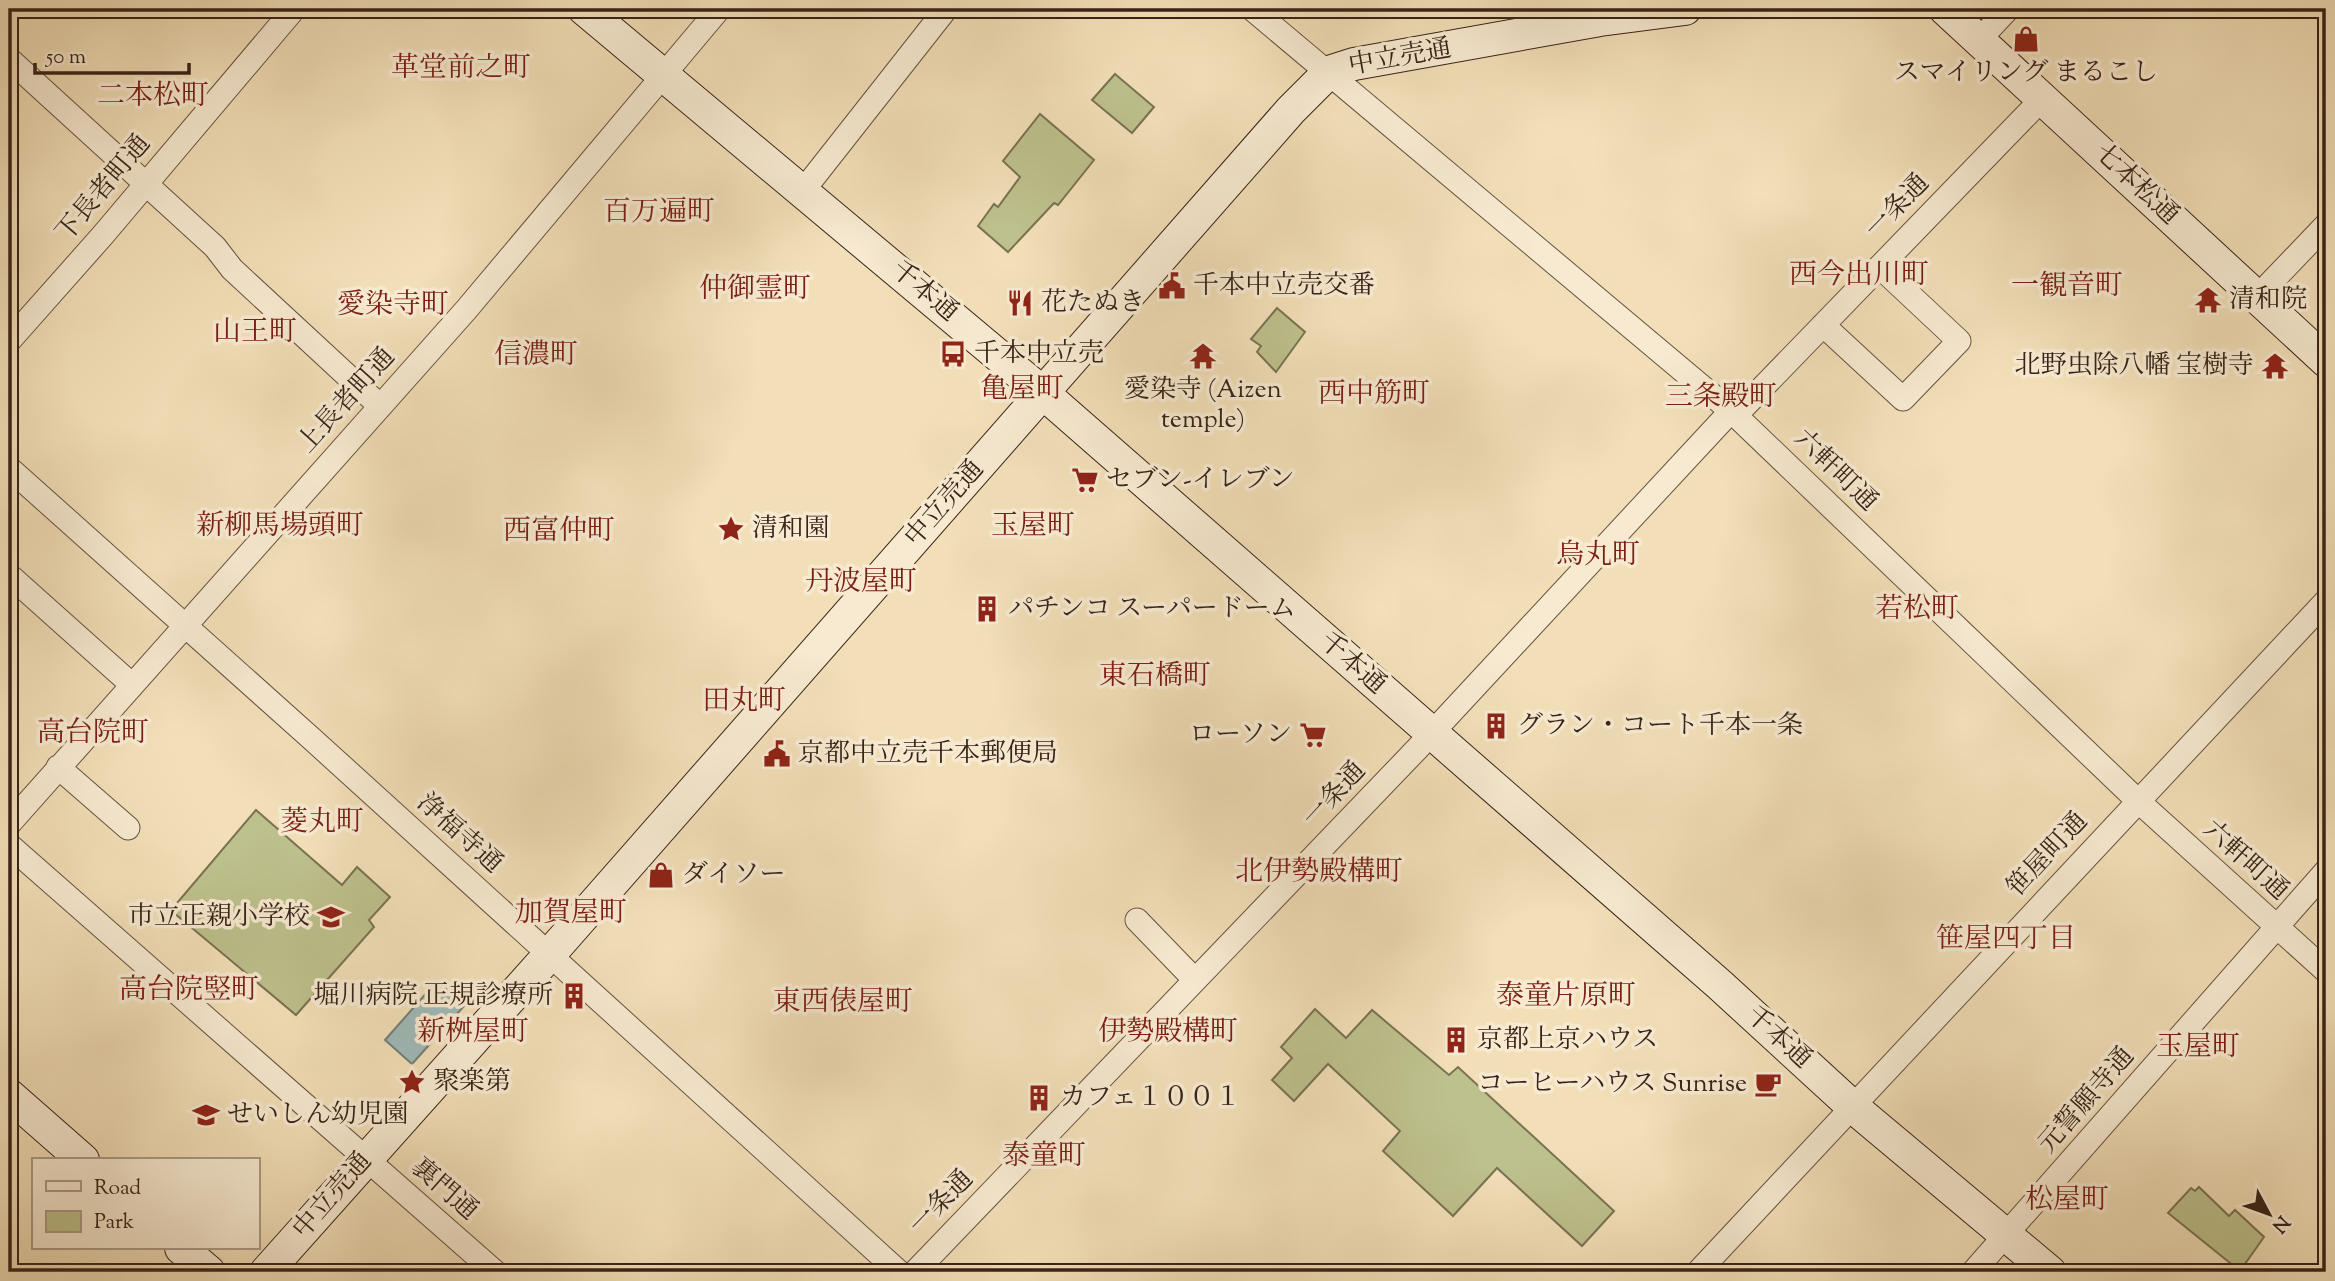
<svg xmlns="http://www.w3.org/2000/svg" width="2335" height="1281" font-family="'Sorts Mill Goudy','Noto Serif JP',serif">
	<rect width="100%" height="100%" fill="#f2dfb8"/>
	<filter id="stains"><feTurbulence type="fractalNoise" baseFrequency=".00286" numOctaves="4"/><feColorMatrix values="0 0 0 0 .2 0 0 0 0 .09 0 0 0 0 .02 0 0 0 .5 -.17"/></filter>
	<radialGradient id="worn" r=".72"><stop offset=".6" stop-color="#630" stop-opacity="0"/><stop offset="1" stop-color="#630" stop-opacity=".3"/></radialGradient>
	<path fill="#bdc18d" stroke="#7a7252" stroke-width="2" d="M1115,74L1154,107L1132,133L1092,100Z
		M1040,114L1094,160L1058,205L1054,203L1008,252L978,226L994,204L998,207L1020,177L1003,161Z
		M1277,308L1305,332L1276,372L1257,352L1261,346L1251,339Z
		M256,810L342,885L357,867L390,897L369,920L374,927L296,1015L174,913L177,903Z
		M1315,1009L1346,1038L1372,1010L1449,1075L1458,1067L1614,1211L1582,1246L1497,1168L1453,1216L1383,1151L1400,1131L1328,1064L1294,1101L1272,1080L1292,1058L1281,1047Z
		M2199,1187L2229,1216L2235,1210L2264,1237L2240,1271L2168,1213L2191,1188L2195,1191Z"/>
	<path fill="#9fbab9" stroke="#767e79" stroke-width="2" d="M437,981L465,1005L412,1064L385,1040Z"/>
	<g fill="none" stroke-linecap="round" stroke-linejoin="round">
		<g stroke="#665240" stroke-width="25">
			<path id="street" d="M1252,9L1731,411L2137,800L2326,971
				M1979,40L2008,9
				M9,59L215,247L232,269L380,406
				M802,192L946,9
				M2258,296L2326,225
				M1823,325L1903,399L1959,341L1880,267
				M9,341L103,235L294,9
				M1736,415L2043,98
				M9,468L312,739L899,1272
				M9,575L131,684
				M58,767L128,828
				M9,824L466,310L719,9
				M9,845L495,1272
				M1137,920L1194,979
				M915,1272L1417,749L1731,411
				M1698,1272L2326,601
				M1973,1272L2326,871"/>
		</g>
		<g stroke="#382318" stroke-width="34">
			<path id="secondary" d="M584,9L1043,393L1720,985L1853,1107L2050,1272
				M1945,9L2326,361
				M9,1095L83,1160
				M181,1248L209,1272
				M266,1272L550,954L1291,110L1329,72L1354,64L1600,20L1685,9"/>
		</g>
		<use href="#street" stroke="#f7ead1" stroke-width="23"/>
		<use href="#secondary" stroke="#f7ead1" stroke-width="32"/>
	</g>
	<defs>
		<g id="shop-bare" transform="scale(2.1)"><path d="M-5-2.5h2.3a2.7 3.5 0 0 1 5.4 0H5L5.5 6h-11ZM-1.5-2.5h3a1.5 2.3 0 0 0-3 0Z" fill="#8f2418" stroke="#f7ead1" stroke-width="2.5" paint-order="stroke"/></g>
		<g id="civic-bare" transform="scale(2.1)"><path d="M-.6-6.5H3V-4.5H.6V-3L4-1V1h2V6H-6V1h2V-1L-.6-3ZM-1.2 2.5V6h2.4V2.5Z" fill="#8f2418" stroke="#f7ead1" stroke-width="2.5" paint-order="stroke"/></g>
		<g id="temple-bare" transform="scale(2.1)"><path d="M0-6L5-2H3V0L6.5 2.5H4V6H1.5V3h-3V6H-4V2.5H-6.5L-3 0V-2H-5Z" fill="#8f2418" stroke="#f7ead1" stroke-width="2.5" paint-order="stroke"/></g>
		<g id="restaurant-bare" transform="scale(2.1)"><path d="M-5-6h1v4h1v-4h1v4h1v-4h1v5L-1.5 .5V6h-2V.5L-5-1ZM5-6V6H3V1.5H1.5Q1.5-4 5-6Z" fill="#8f2418" stroke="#f7ead1" stroke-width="2.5" paint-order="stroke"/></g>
		<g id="bus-bare" transform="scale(2.1)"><path d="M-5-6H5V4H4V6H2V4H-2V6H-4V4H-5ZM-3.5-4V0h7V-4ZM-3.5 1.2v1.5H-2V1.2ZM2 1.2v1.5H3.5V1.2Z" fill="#8f2418" stroke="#f7ead1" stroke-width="2.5" paint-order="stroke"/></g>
		<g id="supermarket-bare" transform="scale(2.1)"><path d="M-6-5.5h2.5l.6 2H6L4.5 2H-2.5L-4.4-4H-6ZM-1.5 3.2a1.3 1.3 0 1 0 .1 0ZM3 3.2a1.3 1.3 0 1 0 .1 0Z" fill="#8f2418" stroke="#f7ead1" stroke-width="2.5" paint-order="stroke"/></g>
		<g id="sight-bare" transform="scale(2.1)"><path d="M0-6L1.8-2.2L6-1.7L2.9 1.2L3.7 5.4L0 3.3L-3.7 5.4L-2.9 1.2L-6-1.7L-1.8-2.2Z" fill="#8f2418" stroke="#f7ead1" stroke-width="2.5" paint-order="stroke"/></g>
		<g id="building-bare" transform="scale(2.1)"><path d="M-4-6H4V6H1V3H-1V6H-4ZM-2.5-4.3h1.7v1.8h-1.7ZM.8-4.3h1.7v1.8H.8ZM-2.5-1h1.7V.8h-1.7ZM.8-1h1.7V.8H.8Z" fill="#8f2418" stroke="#f7ead1" stroke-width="2.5" paint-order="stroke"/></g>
		<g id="school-bare" transform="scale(2.1)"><path d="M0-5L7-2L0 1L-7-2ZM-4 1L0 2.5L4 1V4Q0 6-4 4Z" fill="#8f2418" stroke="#f7ead1" stroke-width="2.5" paint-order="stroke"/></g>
		<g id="cafe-bare" transform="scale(2.1)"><path d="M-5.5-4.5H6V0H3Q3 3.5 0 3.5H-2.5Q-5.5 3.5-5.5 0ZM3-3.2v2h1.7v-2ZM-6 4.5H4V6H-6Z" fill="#8f2418" stroke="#f7ead1" stroke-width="2.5" paint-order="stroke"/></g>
	</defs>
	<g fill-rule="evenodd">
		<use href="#shop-bare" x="2026" y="39"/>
		<use href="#civic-bare" x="1172" y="286"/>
		<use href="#temple-bare" x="2208" y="300"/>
		<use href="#restaurant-bare" x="1020" y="303"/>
		<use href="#bus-bare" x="953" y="354"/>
		<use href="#temple-bare" x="1203" y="356"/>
		<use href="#temple-bare" x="2275" y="366"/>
		<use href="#supermarket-bare" x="1085" y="480"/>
		<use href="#sight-bare" x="731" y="529"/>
		<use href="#building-bare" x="987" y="609"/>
		<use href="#building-bare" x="1496" y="726"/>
		<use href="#supermarket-bare" x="1313" y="735"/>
		<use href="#civic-bare" x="777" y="754"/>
		<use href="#shop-bare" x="661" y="875"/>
		<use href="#school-bare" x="331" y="917"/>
		<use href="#building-bare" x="574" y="996"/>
		<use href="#building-bare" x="1456" y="1040"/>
		<use href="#sight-bare" x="412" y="1082"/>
		<use href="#cafe-bare" x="1768" y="1084"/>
		<use href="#building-bare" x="1039" y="1098"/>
		<use href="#school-bare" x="206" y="1115"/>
	</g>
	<g text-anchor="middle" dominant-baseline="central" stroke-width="7" stroke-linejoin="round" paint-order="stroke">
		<g font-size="26" fill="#382318" stroke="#f7ead1">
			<text transform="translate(1400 58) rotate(-10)">中立売通</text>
			<text transform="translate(2136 185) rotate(43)">七本松通</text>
			<text transform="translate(104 189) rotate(-50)">下長者町通</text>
			<text transform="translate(1898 207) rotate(-46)">一条通</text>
			<text transform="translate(924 292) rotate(40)">千本通</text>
			<text transform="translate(347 401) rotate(-48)">上長者町通</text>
			<text transform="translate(1835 471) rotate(44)">六軒町通</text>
			<text transform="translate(945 504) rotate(-49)">中立売通</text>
			<text transform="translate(1352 664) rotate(41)">千本通</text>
			<text transform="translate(1335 795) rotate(-47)">一条通</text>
			<text transform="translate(459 834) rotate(42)">浄福寺通</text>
			<text transform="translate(2048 855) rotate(-47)">笹屋町通</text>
			<text transform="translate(2245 861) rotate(42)">六軒町通</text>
			<text transform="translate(1778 1038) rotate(42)">千本通</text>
			<text transform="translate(2087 1101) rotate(-49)">元誓願寺通</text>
			<text transform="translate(444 1190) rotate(41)">裏門通</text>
			<text transform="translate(333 1196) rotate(-49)">中立売通</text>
			<text transform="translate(942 1203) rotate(-46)">一条通</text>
		</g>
		<g font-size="26" fill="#382318" stroke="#f7ead1" text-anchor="start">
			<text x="2026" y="73" text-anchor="middle">スマイリング まるこし</text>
			<text x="1193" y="286">千本中立売交番</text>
			<text x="2229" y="300">清和院</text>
			<text x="1041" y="303">花たぬき</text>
			<text x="974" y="354">千本中立売</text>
			<text x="2254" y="366" text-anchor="end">北野虫除八幡 宝樹寺</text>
			<text x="1203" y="390" text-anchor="middle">愛染寺 (Aizen<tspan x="1203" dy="30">temple)</tspan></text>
			<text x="1106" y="480">セブン-イレブン</text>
			<text x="752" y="529">清和園</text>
			<text x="1008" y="609">パチンコ スーパードーム</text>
			<text x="1517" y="726">グラン・コート千本一条</text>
			<text x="1292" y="735" text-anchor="end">ローソン</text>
			<text x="798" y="754">京都中立売千本郵便局</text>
			<text x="682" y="875">ダイソー</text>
			<text x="310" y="917" text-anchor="end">市立正親小学校</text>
			<text x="553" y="996" text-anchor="end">堀川病院 正規診療所</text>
			<text x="1477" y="1040">京都上京ハウス</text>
			<text x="433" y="1082">聚楽第</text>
			<text x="1747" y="1084" text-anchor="end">コーヒーハウス Sunrise</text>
			<text x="1060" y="1098">カフェ１００１</text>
			<text x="227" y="1115">せいしん幼児園</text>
		</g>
		<g font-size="28" fill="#7a1f14" stroke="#f7ead1">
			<text x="461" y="69">革堂前之町</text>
			<text x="153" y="97">二本松町</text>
			<text x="659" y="213">百万遍町</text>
			<text x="1859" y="276">西今出川町</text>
			<text x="2067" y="287">一観音町</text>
			<text x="755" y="290">仲御霊町</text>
			<text x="393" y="306">愛染寺町</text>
			<text x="255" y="333">山王町</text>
			<text x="536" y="356">信濃町</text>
			<text x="1022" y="390">亀屋町</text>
			<text x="1374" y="395">西中筋町</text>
			<text x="1721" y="398">三条殿町</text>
			<text x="280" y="527">新柳馬場頭町</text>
			<text x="1033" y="527">玉屋町</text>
			<text x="559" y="532">西富仲町</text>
			<text x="1598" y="556">烏丸町</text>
			<text x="861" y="583">丹波屋町</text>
			<text x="1917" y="610">若松町</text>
			<text x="1155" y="677">東石橋町</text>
			<text x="744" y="702">田丸町</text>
			<text x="93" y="734">高台院町</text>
			<text x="322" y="823">菱丸町</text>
			<text x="1319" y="873">北伊勢殿構町</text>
			<text x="571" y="914">加賀屋町</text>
			<text x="2006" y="940">笹屋四丁目</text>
			<text x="189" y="991">高台院竪町</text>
			<text x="1566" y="997">泰童片原町</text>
			<text x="843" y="1003">東西俵屋町</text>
			<text x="473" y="1033">新桝屋町</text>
			<text x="1168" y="1033">伊勢殿構町</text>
			<text x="2198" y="1048">玉屋町</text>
			<text x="1044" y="1157">泰童町</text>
			<text x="2067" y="1201">松屋町</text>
		</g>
	</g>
	<rect width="2335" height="1281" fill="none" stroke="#f2dfb8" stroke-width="35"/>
	<rect x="10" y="10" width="2314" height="1260" fill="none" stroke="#382318" stroke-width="3.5"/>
	<rect x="18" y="18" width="2300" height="1246" fill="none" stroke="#382318" stroke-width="2"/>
	<rect x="32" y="1158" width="228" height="91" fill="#f7ead1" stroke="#ab9a87" stroke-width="2"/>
	<rect x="46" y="1181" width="35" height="10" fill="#f7ead1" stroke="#ab9a87" stroke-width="2"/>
	<text x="94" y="1194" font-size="21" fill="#382318">Road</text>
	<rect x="46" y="1211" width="35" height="21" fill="#bdc18d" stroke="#ab9a87" stroke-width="2"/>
	<text x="94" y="1228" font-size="21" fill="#382318">Park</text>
	<g transform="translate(2269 1214) rotate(131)" stroke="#f7ead1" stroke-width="5" paint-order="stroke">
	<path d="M0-5L12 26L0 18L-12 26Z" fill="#382318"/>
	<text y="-10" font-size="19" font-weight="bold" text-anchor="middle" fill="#382318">N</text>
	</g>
	<path d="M35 63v10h154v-10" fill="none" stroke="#382318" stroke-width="3.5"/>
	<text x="46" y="63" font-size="21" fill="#382318" stroke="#f7ead1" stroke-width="5" paint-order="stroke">50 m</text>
	<rect width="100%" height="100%" filter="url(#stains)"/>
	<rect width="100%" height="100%" fill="url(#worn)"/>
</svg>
